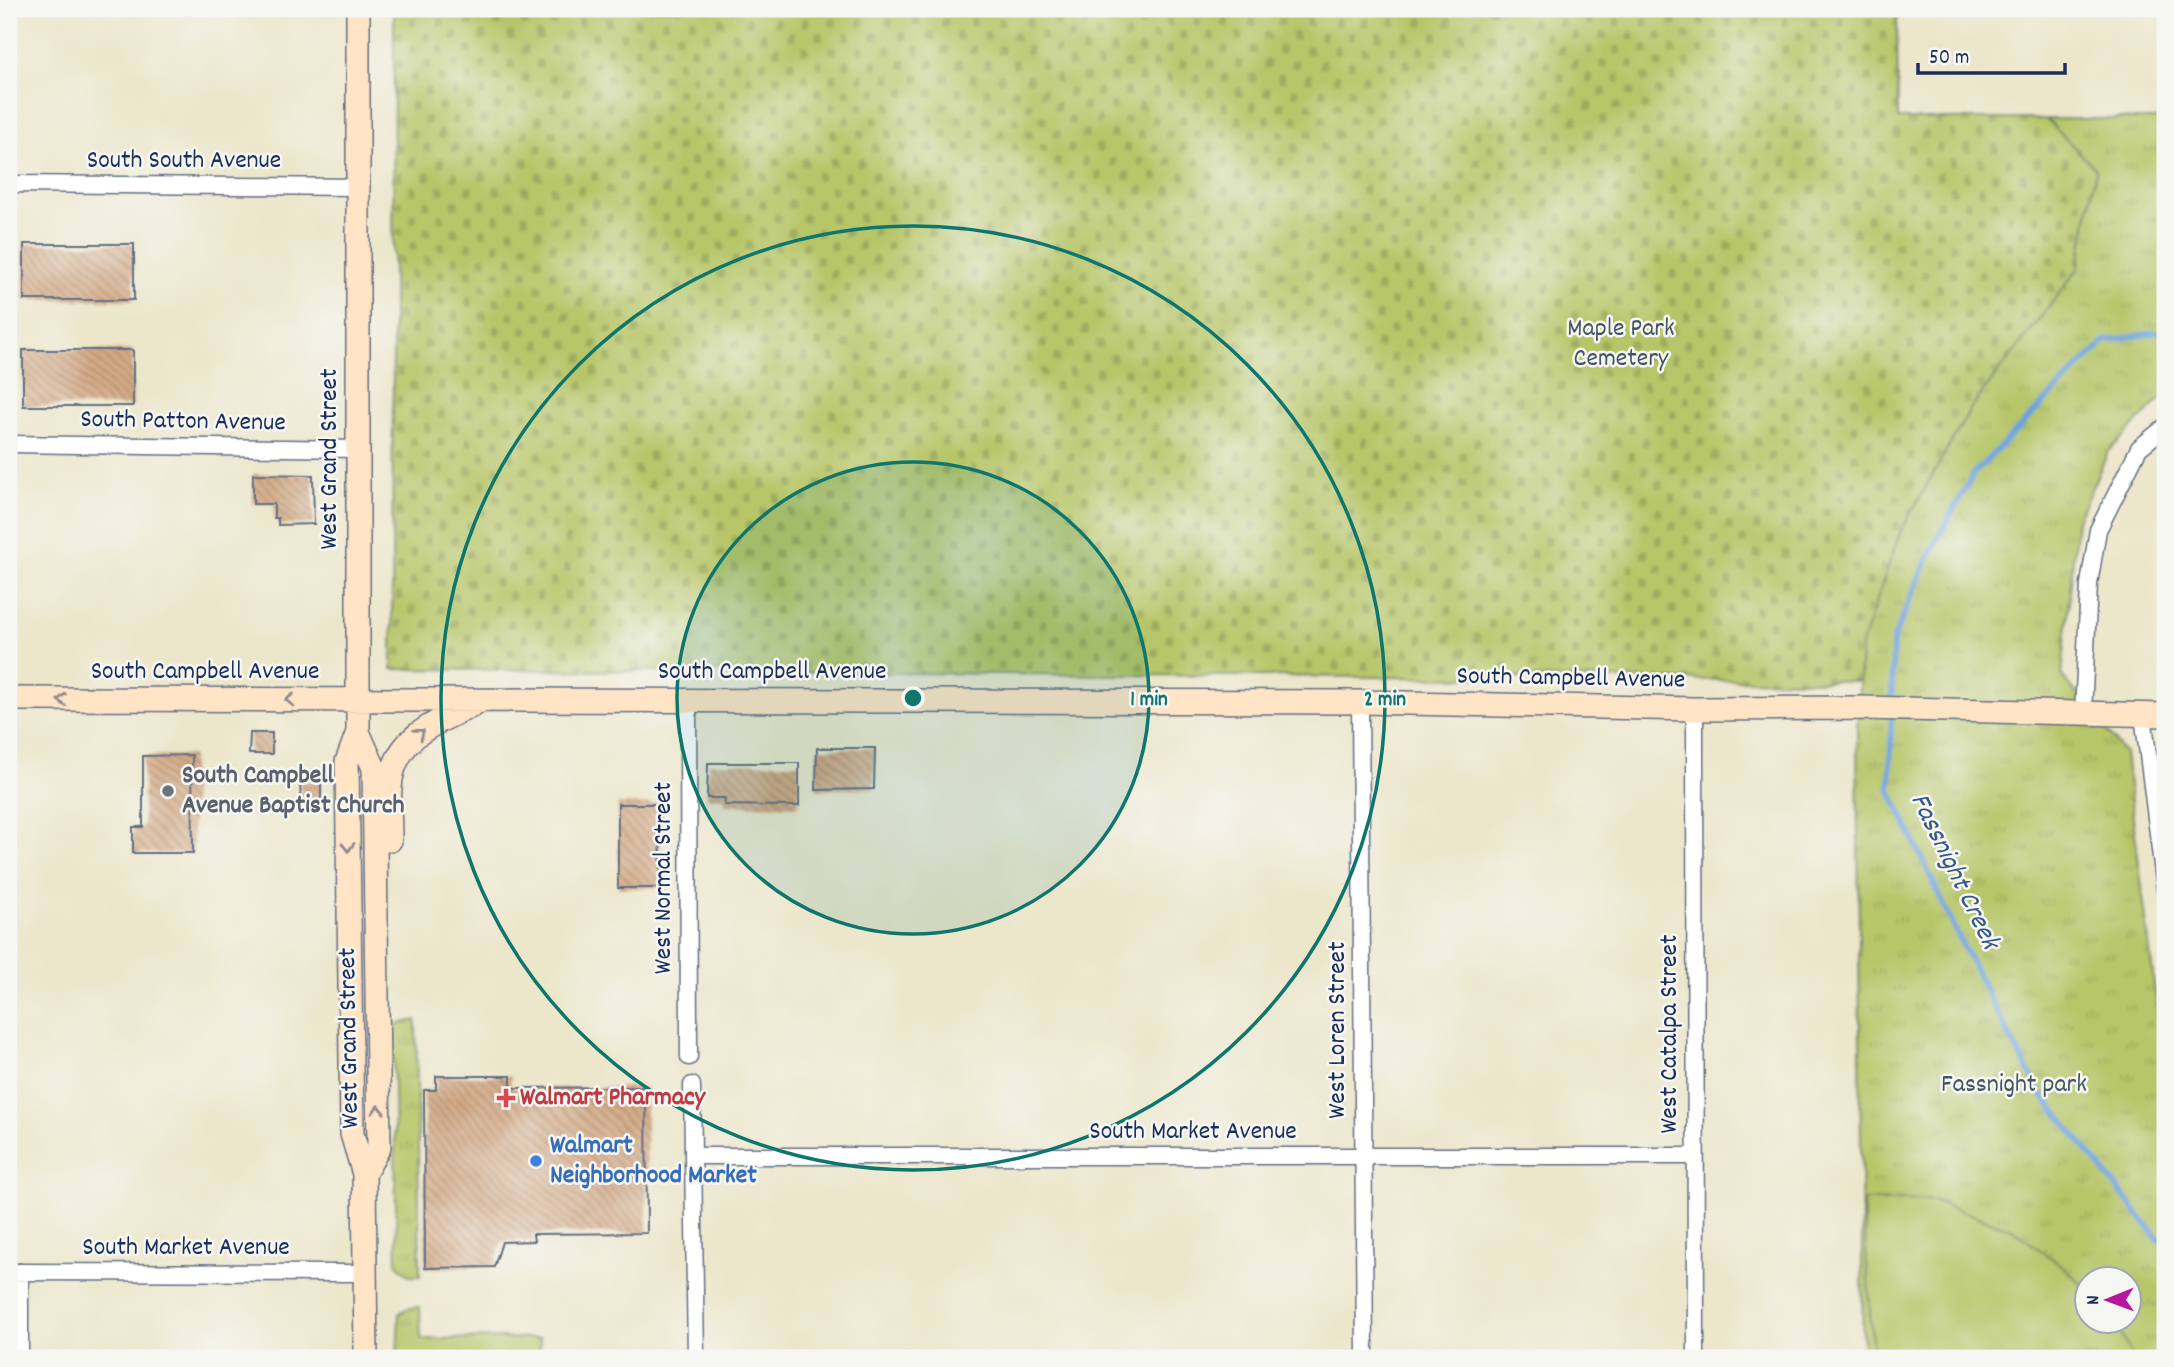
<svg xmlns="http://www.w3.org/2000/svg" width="2174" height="1367" font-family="Dekko,sans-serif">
	<defs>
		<pattern id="grass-tufts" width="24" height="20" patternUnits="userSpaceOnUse" patternTransform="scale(1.75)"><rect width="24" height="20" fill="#b7c669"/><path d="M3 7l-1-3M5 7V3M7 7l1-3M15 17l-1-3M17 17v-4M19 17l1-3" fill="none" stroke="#9daa5d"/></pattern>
		<pattern id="cemetery-stones" width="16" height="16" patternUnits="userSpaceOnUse" patternTransform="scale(1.75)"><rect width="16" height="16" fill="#b7c669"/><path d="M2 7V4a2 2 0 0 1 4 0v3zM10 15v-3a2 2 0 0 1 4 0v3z" fill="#9daa5d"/></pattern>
		<pattern id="building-back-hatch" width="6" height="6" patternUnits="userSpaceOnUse" patternTransform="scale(1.75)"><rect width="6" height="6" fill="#d4aa86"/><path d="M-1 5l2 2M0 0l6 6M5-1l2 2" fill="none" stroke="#ab8b71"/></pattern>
	</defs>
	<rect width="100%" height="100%" fill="#f6f6f2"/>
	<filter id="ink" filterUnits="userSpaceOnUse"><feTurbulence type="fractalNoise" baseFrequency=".0143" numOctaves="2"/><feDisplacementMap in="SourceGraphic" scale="14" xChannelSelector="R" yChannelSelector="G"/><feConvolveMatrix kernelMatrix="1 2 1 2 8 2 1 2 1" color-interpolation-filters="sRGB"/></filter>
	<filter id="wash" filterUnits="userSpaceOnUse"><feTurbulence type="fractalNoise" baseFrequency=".00686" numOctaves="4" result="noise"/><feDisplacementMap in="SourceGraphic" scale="28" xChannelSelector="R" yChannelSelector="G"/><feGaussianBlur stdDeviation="1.57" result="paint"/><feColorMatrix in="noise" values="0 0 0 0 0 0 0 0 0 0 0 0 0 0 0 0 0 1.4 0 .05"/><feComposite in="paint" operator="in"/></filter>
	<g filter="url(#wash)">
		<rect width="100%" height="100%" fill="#ece6cb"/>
		<path fill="url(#grass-tufts)" stroke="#697a64" stroke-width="2" fill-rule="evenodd" d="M2046,119H2165V395L2108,452L2077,520L2062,675L2125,754L2165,1070V1358H1863L1857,732L1861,646L1900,532L1970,409L2078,269L2096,169ZM2086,1280H2128V1322H2086Z
			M416,1020L420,1276H410L397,1264L393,1032L398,1024Z
			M420,1307L421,1339L540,1338V1358H397L399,1314L406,1309Z"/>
		<path fill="url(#cemetery-stones)" stroke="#697a64" stroke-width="2" d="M394,9H1897L1898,119H2046L2096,169L2078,269L1970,409L1900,532L1861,646L1859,681L392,669Z"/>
		<path fill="#b7c669" stroke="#697a64" stroke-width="2" d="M1931,1200L2012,1229L2065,1268L2086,1288V1322H2115L2133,1358H1873L1863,1201Z"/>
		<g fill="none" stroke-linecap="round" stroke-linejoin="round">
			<path stroke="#6ea3db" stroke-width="6" d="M2165,331L2105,341L1973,474L1929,555L1893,640L1890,790L1964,948L2005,1028L2041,1093L2158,1239L2165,1243"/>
		</g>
		<g id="blocks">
			<path fill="url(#building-back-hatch)" d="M24,244H134V300H24Z
				M23,350H133V406H23Z
				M253,474L313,475L314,524L278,525V518H274V504H253Z
				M250,733H272V754H249Z
				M817,748H875L874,789L816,790Z
				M192,755L193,853H133V827H143V756Z
				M708,763H799V806L724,805L725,798H707Z
				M321,781V802H301L300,782Z
				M618,804H660L661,888H618Z
				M436,1076H511V1088L646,1087L647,1233L533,1234L534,1241L502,1242L494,1267L425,1268L424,1090H436Z"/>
		</g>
	</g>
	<g filter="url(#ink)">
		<use href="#blocks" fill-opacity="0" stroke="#646f84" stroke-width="2"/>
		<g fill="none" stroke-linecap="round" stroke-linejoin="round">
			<g stroke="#646f84" stroke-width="19">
				<path id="street" d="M9,184L359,187
					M9,444L357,449
					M688,700L689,1057
					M1360,702L1365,1358
					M1695,709L1696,1358
					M2083,714L2089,584L2098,530L2139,448L2165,427
					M2143,715L2165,889
					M692,1085L696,1358
					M693,1156H1694
					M9,1272L364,1273
					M20,1272V1358"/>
			</g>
			<g stroke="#646f84" stroke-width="26">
				<path id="secondary" d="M358,9V732L347,762L352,1134L364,1174L366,1358
					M9,699L1360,702L1695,709L1863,708L2165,715
					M358,732L374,768L379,1147L364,1174
					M390,840C390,821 388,799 391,779C400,732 439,722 477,703"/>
			</g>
			<use href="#street" stroke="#fff" stroke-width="16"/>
			<use href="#secondary" stroke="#ffe4c6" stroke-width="23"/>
		</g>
		<defs><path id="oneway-chevron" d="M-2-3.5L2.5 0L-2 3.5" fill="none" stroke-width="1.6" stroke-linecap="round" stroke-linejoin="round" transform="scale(1.75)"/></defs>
		<g stroke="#8d8a92">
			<use href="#oneway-chevron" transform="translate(62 700) rotate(-180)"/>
			<use href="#oneway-chevron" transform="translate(290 700) rotate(-180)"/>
			<use href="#oneway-chevron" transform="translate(420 733) rotate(-38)"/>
			<use href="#oneway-chevron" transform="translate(348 847) rotate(89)"/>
			<use href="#oneway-chevron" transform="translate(378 1110) rotate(-91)"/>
		</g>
	</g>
	<circle cx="913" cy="698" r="236" fill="#0f766e" fill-opacity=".12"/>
	<g fill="none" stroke="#0f766e" stroke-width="3.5">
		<circle cx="913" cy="698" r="236"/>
		<circle cx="913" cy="698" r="472"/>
	</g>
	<circle fill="#6b7280" stroke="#f6f6f2" stroke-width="2.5" cx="168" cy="791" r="7"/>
	<path fill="#e0444e" stroke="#f6f6f2" stroke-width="2.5" d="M502.5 1087.5h7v7h7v7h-7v7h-7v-7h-7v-7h7z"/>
	<circle fill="#3f7fe0" stroke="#f6f6f2" stroke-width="2.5" cx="536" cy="1161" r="7"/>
	<g text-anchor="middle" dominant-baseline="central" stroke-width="5" stroke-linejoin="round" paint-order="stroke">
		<g font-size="26" fill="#1b2f5e" stroke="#f6f6f2">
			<text x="184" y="161">South South Avenue</text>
			<text transform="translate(183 422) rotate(1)">South Patton Avenue</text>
			<text transform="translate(330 459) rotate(-90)">West Grand Street</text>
			<text x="205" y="672">South Campbell Avenue</text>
			<text x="772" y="672">South Campbell Avenue</text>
			<text transform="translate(1571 679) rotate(1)">South Campbell Avenue</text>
			<text transform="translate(664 878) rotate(-90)">West Normal Street</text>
			<text transform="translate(1338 1030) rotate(-90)">West Loren Street</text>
			<text transform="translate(1670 1034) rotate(-90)">West Catalpa Street</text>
			<text transform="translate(350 1038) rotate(-91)">West Grand Street</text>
			<text x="1193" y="1132">South Market Avenue</text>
			<text x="186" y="1248">South Market Avenue</text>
		</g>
		<g font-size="26" fill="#425561" stroke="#f6f6f2">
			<text x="1621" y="329">Maple Park<tspan x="1621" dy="30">Cemetery</tspan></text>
			<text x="2014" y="1085">Fassnight park</text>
		</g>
		<g font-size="26" font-weight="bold" fill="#5b616d" stroke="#f6f6f2" text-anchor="start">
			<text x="182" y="776">South Campbell<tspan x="182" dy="30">Avenue Baptist Church</tspan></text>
		</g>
		<g font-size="26" font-weight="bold" fill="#be3a42" stroke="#f6f6f2" text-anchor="start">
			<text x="520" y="1098">Walmart Pharmacy</text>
		</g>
		<g font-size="26" font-weight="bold" fill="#366cbe" stroke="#f6f6f2" text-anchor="start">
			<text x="550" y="1146">Walmart<tspan x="550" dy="30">Neighborhood Market</tspan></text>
		</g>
		<g font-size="28" font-style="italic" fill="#38588a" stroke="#f6f6f2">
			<text transform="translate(1953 872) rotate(64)">Fassnight Creek</text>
		</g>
	</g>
	<circle cx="913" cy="698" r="10" fill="#0f766e" stroke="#f6f6f2" stroke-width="3.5"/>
	<g font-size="21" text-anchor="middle" font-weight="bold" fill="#0f766e" stroke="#f6f6f2" stroke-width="5" stroke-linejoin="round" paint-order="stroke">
		<text x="1149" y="705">1 min</text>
		<text x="1385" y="705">2 min</text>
	</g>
	<rect width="2174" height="1367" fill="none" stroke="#f6f6f2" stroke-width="35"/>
	<g transform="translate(2108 1300) rotate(269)"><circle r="33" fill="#f6f6f2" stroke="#9ea6b7" stroke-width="2"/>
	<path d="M0-5L12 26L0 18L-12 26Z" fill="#b5179e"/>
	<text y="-10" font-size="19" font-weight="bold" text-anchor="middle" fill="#1b2f5e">N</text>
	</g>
	<path d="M1918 63v10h147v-10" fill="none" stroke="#1b2f5e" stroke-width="3.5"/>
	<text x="1929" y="63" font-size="21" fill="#1b2f5e" stroke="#f6f6f2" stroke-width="5" paint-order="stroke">50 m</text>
</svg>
